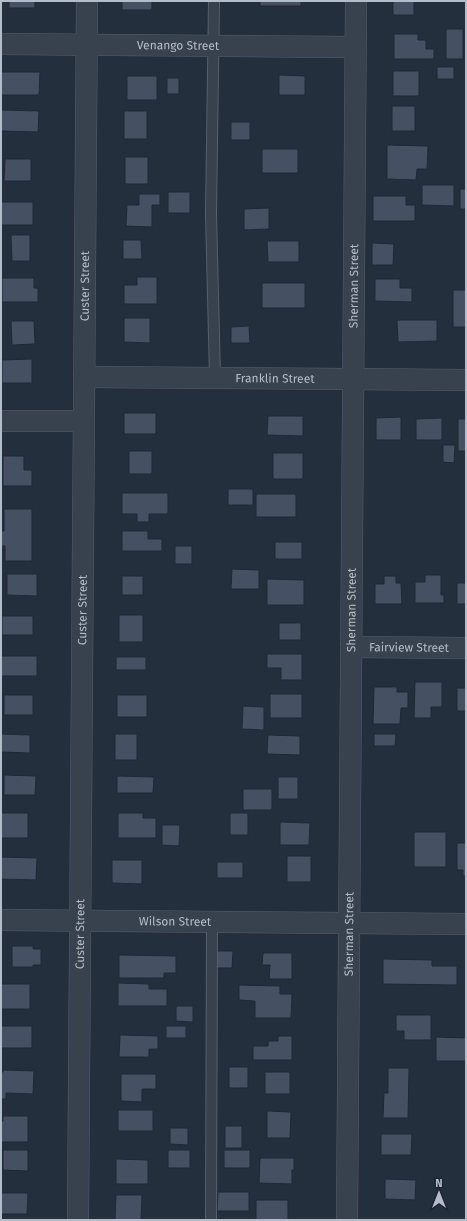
<svg xmlns="http://www.w3.org/2000/svg" width="467" height="1221" font-family="'Fira Sans',sans-serif">
	<rect width="100%" height="100%" fill="#242f3e"/>
	<path fill="#455162" stroke="#1f2835" d="M9,1H35V8H9Z
		M122,1H152V10H122Z
		M260,1H301V6H260Z
		M393,1H414V15H393Z
		M446,29H463V59H446Z
		M394,34H418V40H426V49H434V59H394Z
		M437,67H454V79H437Z
		M393,71H419V96H393Z
		M1,72H40L39,95H1Z
		M279,75L305,76V95H279Z
		M127,76H157V100H127Z
		M167,78H179V94H167Z
		M392,106H415V131H392Z
		M1,110L39,111L38,132L1,131Z
		M124,111H147V139H124Z
		M231,122H250V140H231Z
		M387,145L428,146L427,169H417L416,180L387,179Z
		M262,149H298V173H262Z
		M125,157H148V184H125Z
		M5,159H31V181H4Z
		M422,185H454V206L422,205Z
		M460,189H466V209H460Z
		M168,192H190V213H168Z
		M139,194H160V205H152V227L126,226L127,205H139Z
		M373,196H406V205H415V221H373Z
		M1,202H33V225H1Z
		M269,208V229L244,230V209Z
		M11,235H30V261H12Z
		M123,240H141L142,259H123Z
		M267,241H299V262H268Z
		M372,243L394,244L393,265H372Z
		M137,277H157V304H124V285H137Z
		M2,278H34V288H38V302H2Z
		M375,279H400V288H412V302L375,301Z
		M262,283H305V308H262Z
		M453,290H466V327H453Z
		M124,318H150V343L124,342Z
		M397,320H437V341L398,342Z
		M11,321H34L35,344L12,345Z
		M249,326L250,343H231V327Z
		M32,359V383H2V360Z
		M124,413H156V434H124Z
		M268,416H303V436L267,435Z
		M401,417V440H376V418Z
		M442,418V440H416V419Z
		M458,419H466V451H458Z
		M443,445H455L454,463L443,462Z
		M129,451H152V474H129Z
		M273,453H303V479H273Z
		M3,456H24V470H32V486H3Z
		M228,489H253V505H228Z
		M122,493H168V514H149V522H137V514H122Z
		M256,494H296V517H256Z
		M4,509H32V561H5V546H1V531H4Z
		M122,531H148V539H162V551H122Z
		M275,542H302V559H275Z
		M175,546H192V564H175Z
		M232,569L259,570V589H231Z
		M7,574H37V596L7,595Z
		M425,575H441V595H444V603H415V582H425Z
		M122,576H143V595H122Z
		M384,576H396V583H401L402,604H375V584H384Z
		M267,579L304,580V605H267Z
		M457,583H466V604H457Z
		M119,615H143V642H119Z
		M2,616H33V635H2Z
		M279,623H301V640H279Z
		M267,654H302V680H281V668H267Z
		M1,656H37V676H1Z
		M116,657H146V670H116Z
		M415,682H442V707H431V718H414Z
		M374,687H397V692H408V708H401L400,724H373Z
		M457,688H466V711H457Z
		M270,694H302V718H270Z
		M4,695H33V715H4Z
		M117,695H147V717H117Z
		M243,706L264,707V730L242,729Z
		M1,734L30,735V753L1,752Z
		M115,734H137V760H115Z
		M374,734H396L395,746H374Z
		M268,735L300,736V755L267,754Z
		M4,775L36,776L35,795H4Z
		M117,776L154,777L153,793H117Z
		M278,777H298V799H278Z
		M243,789H272V810H243Z
		M1,813H28V838H1Z
		M118,813H143V818H156V838H118Z
		M230,813H248V835H230Z
		M280,822L310,823L309,845H280Z
		M162,825H180L179,846L162,845Z
		M414,832H446V867H414Z
		M457,843H466V876H463V870H457Z
		M287,856H311V882H287Z
		M1,857L37,858L36,880L1,879Z
		M112,860H142V884L112,883Z
		M217,862H243V878H217Z
		M12,946H33V949H41V965H33V967H12Z
		M215,951H233L232,968H215Z
		M263,953H292V979H269L270,965H262Z
		M119,955L176,956V973H164V978H119Z
		M383,959L432,960V966H457V985L383,984Z
		M118,983L149,984V989H167V1006H118Z
		M1,984H30V1009H1Z
		M239,985L280,986V994H292L291,1018H255V1001L239,1000Z
		M176,1006H193V1022L176,1021Z
		M396,1015H431V1040H404V1031H396Z
		M1,1026H32V1048H1Z
		M166,1026H186V1038H166Z
		M120,1035L158,1036V1049H149V1057H119Z
		M278,1036H292V1060H253V1046H268V1041H278Z
		M436,1037L466,1038V1061H436Z
		M229,1067H248V1088H229Z
		M388,1068H409L408,1118H383L384,1093H388Z
		M3,1070L34,1071L33,1094L6,1093V1099H1V1072H3Z
		M265,1072H290V1094H265Z
		M121,1074H156V1089H142V1102L121,1101Z
		M118,1110H153V1131H118Z
		M267,1111L291,1112L290,1138H267Z
		M3,1116H28V1142H1V1121H3Z
		M225,1126H242V1148H225Z
		M170,1128H188V1145L170,1144Z
		M381,1134H412L411,1155H381Z
		M3,1150H28V1171L3,1170Z
		M168,1150H190V1168H168Z
		M224,1150H250V1168H224Z
		M260,1158H294V1170H292V1184L259,1183Z
		M116,1159L148,1160V1184H116Z
		M385,1179L416,1180L415,1200L385,1199Z
		M218,1192H249V1211H217Z
		M1,1193H28L27,1214H1Z
		M116,1195H142L141,1220H115Z
		M256,1200H288V1220H256Z"/>
	<g fill="none" stroke-linecap="round" stroke-linejoin="round">
		<g stroke="#565f6c" stroke-width="12">
			<path id="service" d="M214,1L211,213L215,378
				M211,1220L212,922"/>
		</g>
		<g stroke="#565f6c" stroke-width="22">
			<g id="minor">
				<path id="s1" d="M1,44L355,47"/>
				<path id="s2" d="M84,377L466,380"/>
				<path d="M1,421H84"/>
				<path id="s3" d="M351,647L466,648"/>
				<path id="s4" d="M1,920L466,924"/>
				<path id="s5" d="M78,1220L87,1"/>
				<path id="s6" d="M347,1220L356,1"/>
			</g>
		</g>
		<use href="#service" stroke="#38414e" stroke-width="10"/>
		<use href="#minor" stroke="#38414e" stroke-width="21"/>
	</g>
	<g text-anchor="middle" dominant-baseline="central" stroke-width="4" stroke-linejoin="round" paint-order="stroke">
		<g font-size="12" fill="#b4bcc9" stroke="#1d2633">
			<text stroke="none"><textPath href="#s1" startOffset="177">Venango Street</textPath></text>
			<text stroke="none"><textPath href="#s5" startOffset="934">Custer Street</textPath></text>
			<text stroke="none"><textPath href="#s6" startOffset="934">Sherman Street</textPath></text>
			<text stroke="none"><textPath href="#s2" startOffset="191">Franklin Street</textPath></text>
			<text stroke="none"><textPath href="#s5" startOffset="610">Custer Street</textPath></text>
			<text stroke="none"><textPath href="#s6" startOffset="610">Sherman Street</textPath></text>
			<text stroke="none"><textPath href="#s3" startOffset="58">Fairview Street</textPath></text>
			<text stroke="none"><textPath href="#s4" startOffset="174">Wilson Street</textPath></text>
			<text stroke="none"><textPath href="#s5" startOffset="286">Custer Street</textPath></text>
			<text stroke="none"><textPath href="#s6" startOffset="286">Sherman Street</textPath></text>
		</g>
	</g>
	<rect width="467" height="1221" fill="none" stroke="#b4bcc9" stroke-width="4"/>
	<g transform="translate(439 1193)" stroke="#1d2633" stroke-width="3" paint-order="stroke">
	<path d="M0-3L7 15L0 10L-7 15Z" fill="#b4bcc9"/>
	<text y="-6" font-size="11" font-weight="bold" text-anchor="middle" fill="#b4bcc9">N</text>
	</g>
</svg>
